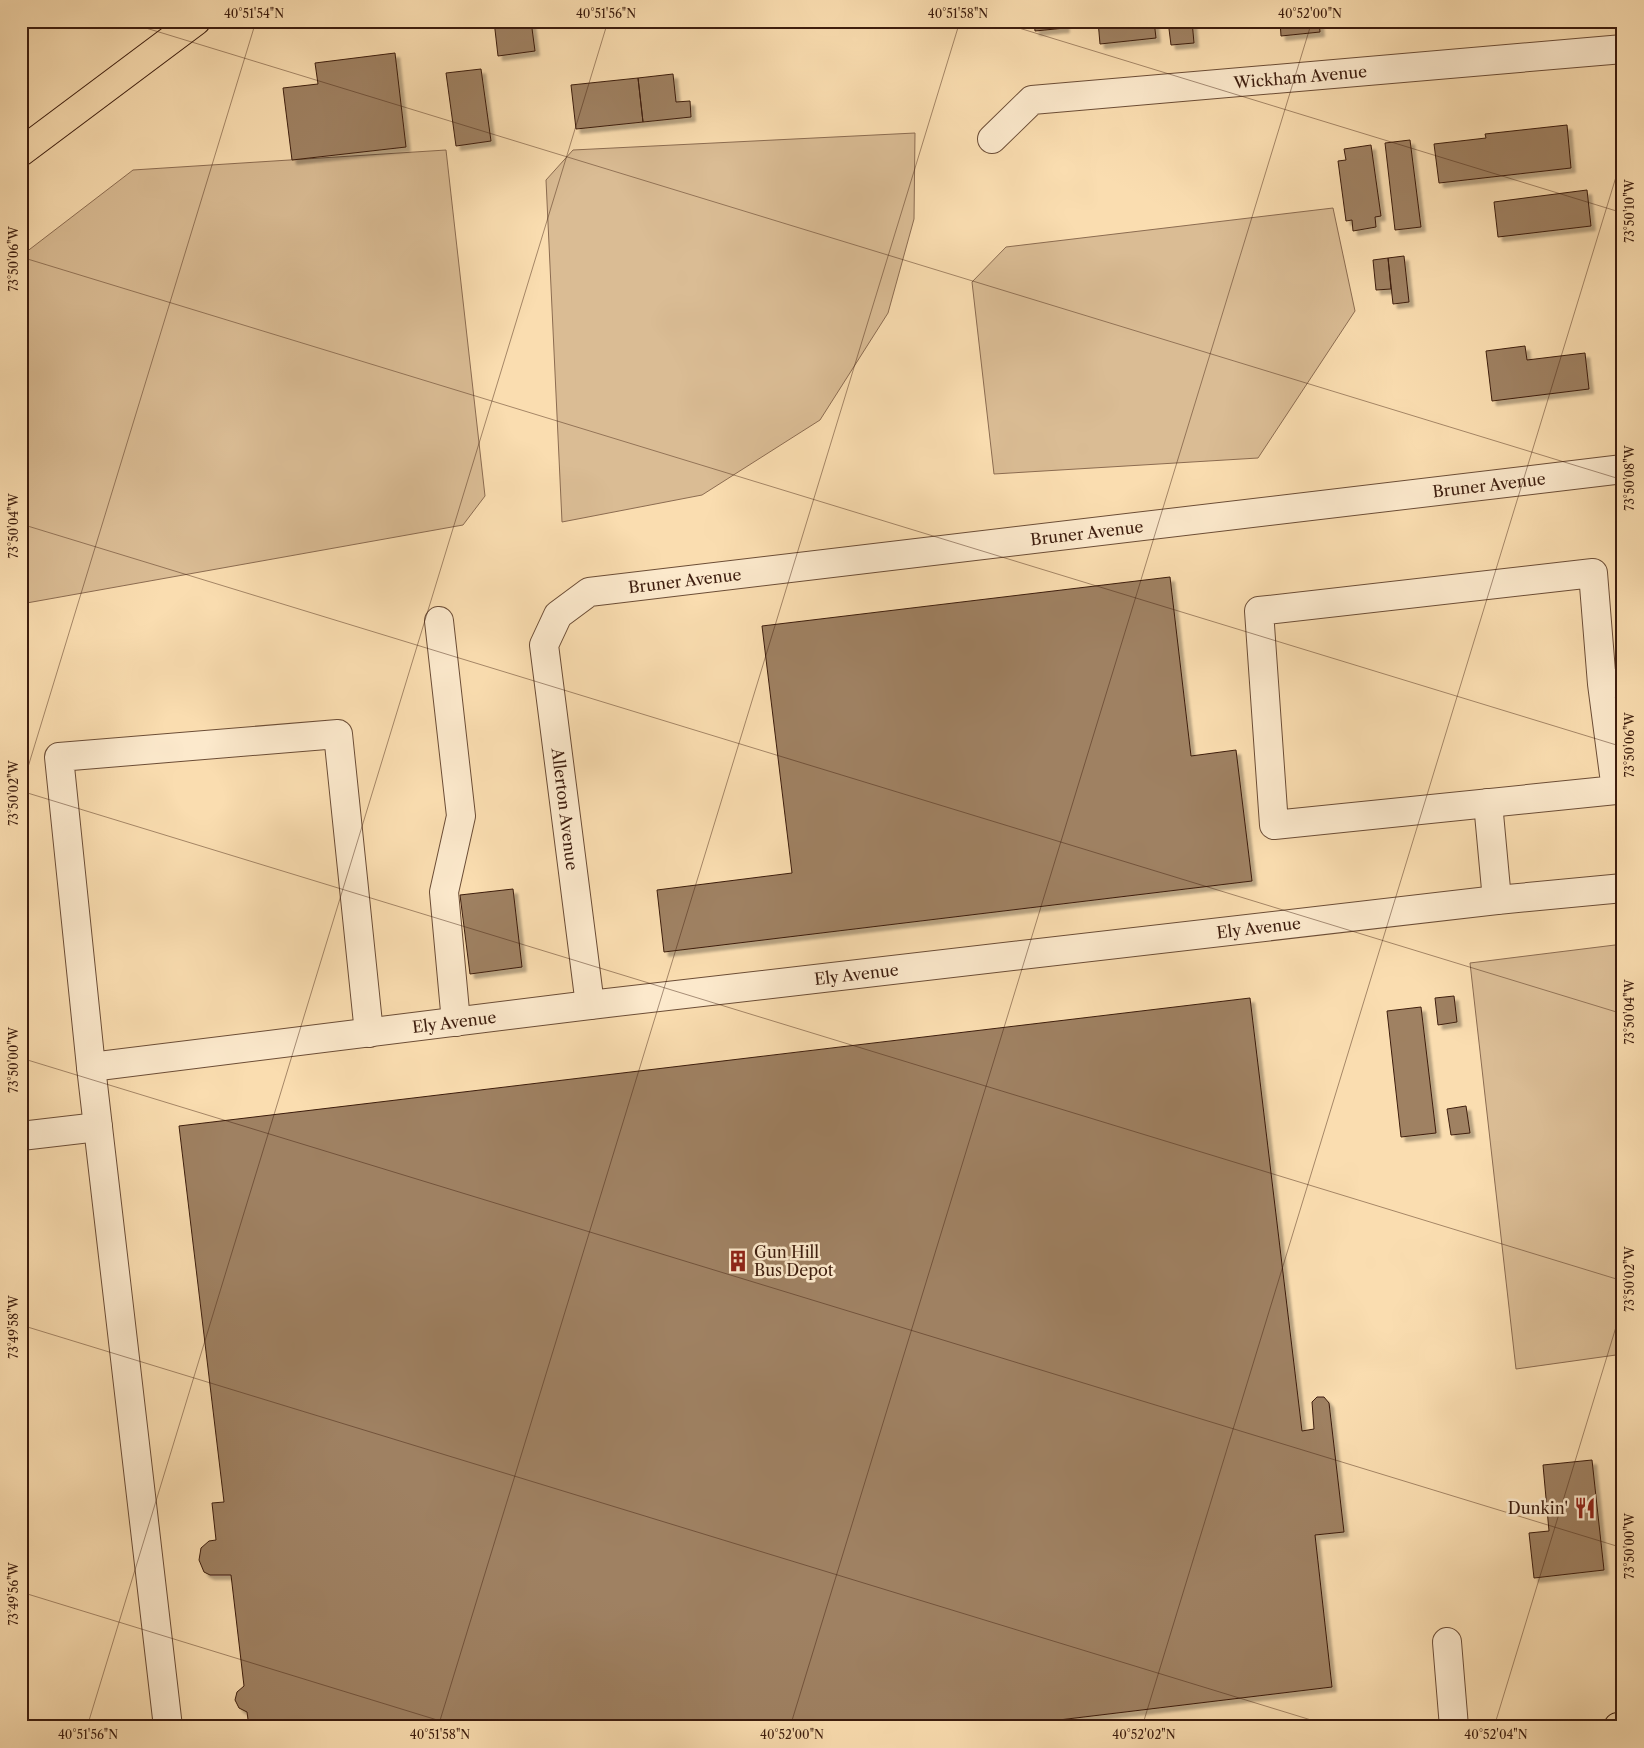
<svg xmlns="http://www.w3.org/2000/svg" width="1644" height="1748" font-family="'Libre Caslon Text',serif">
	<defs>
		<filter id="shadow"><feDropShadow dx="4.5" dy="4.5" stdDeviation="1" flood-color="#0004"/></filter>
	</defs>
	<rect width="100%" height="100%" fill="#faddb0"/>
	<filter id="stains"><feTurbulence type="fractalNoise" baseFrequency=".004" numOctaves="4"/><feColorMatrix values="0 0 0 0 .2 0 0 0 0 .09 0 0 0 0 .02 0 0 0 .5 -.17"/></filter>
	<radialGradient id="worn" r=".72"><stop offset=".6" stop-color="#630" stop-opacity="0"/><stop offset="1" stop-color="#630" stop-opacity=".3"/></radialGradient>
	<path fill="#dabc94" stroke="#8c6c51" d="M915,133L914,219L888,313L820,420L702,495L562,522L546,180L573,150Z
		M446,150L485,496L463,525L21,604V256L133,170Z
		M1333,208L1355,311L1258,458L994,474L972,282L1006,247Z
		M1623,944V1354L1516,1369L1470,963Z"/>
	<path fill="#9f8162" stroke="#3d1d0e" filter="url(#shadow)" d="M494,21H531L535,51L498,56Z
		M1034,21H1064L1065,28L1035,31Z
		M1098,21H1154L1156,38L1100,44Z
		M1168,21H1192L1194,43L1171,45Z
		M1280,21H1319L1320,32L1281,36Z
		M395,53L406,147L292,160L283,88L318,84L315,63Z
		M481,69L491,141L456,146L446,73Z
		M673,74L676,102L690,101L691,117L643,122L638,78Z
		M638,78L643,122L576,129L571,85Z
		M1567,125L1571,168L1439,183L1434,144L1486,138L1485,134Z
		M1410,140L1421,227L1395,230L1385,143Z
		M1371,145L1381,216L1375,217L1376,227L1353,231L1352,220L1346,221L1338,161L1346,160L1344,149Z
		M1587,190L1591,226L1498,237L1494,202Z
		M1404,256L1409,302L1393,304L1388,258Z
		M1388,258L1391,289L1376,290L1373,260Z
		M1525,346L1527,360L1585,353L1589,389L1492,401L1486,351Z
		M1170,577L1191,756L1236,750L1252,881L664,952L657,890L792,873L762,626Z
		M513,889L522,967L470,974L460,895Z
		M1454,996L1457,1022L1438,1025L1435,998Z
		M1250,998L1302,1431L1314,1429L1312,1402L1317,1397H1324L1329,1403L1344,1532L1315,1535L1332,1687L1001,1727H249L247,1712L239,1708L235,1700L237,1692L244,1686L231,1575H210L204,1572L199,1560L201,1548L209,1541L216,1540L212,1503L224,1502L179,1126Z
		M1421,1007L1436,1133L1401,1137L1387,1011Z
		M1466,1106L1470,1133L1451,1135L1447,1109Z
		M1592,1460L1604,1570L1534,1578L1529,1533L1549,1531L1543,1465Z"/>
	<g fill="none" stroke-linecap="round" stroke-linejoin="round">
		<g stroke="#6c4d36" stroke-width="30">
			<g id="minor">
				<path id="s1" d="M992,139L1032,100L1623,49"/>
				<path d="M439,621L461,816L444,892L456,1022"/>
				<path d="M1602,684L1593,573L1259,611L1274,825L1616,790L1602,684L1623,683"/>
				<path d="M1488,803L1497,900"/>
				<path id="s2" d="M590,1005L544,645L558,615L589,592L1623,469"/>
				<path id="s3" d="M91,1067L590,1005L1497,900L1623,888"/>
				<path d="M21,1136L98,1127"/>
				<path d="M1447,1642L1454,1727"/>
				<path d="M168,1727L91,1067L59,757L338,734L369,1033"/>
			</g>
		</g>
		<g stroke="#3d1d0e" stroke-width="30">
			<path id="major" d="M21,152L196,21
				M1618,1727L1623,1726"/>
		</g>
		<use href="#minor" stroke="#fce9cc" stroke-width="28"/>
		<use href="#major" stroke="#faddb0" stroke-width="28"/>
	</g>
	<path fill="none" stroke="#3d1d0e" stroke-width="1" stroke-opacity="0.45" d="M123,21L1623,480M996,21L1623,213M21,257L1623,747M21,524L1623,1014M21,790L256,21M21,791L1623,1281M21,1058L1623,1548M21,1325L1334,1727M21,1592L460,1727M87,1727L608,21M438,1727L960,21M790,1727L1312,21M1142,1727L1623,154M1494,1727L1623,1304"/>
	<defs>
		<g id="building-bare" transform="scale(1.725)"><path d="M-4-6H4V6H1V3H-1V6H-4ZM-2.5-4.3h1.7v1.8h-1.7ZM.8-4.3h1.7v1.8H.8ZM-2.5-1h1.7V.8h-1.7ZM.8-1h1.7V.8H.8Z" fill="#8f2418" stroke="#fce9cc" stroke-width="2.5" paint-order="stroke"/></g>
		<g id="restaurant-bare" transform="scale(1.725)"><path d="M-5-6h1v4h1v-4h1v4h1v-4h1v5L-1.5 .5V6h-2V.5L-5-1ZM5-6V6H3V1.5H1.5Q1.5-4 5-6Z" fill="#8f2418" stroke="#fce9cc" stroke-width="2.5" paint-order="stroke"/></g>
	</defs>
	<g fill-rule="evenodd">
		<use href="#building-bare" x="738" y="1261"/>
		<use href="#restaurant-bare" x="1585" y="1508"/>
	</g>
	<g text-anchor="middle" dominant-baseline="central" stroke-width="5" stroke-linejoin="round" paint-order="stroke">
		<g font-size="16" fill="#3d1d0e" stroke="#fce9cc">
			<text stroke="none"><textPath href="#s1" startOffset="325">Wickham Avenue</textPath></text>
			<text stroke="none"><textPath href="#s2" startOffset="1341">Bruner Avenue</textPath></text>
			<text stroke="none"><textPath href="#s2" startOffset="936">Bruner Avenue</textPath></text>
			<text stroke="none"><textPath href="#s2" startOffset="531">Bruner Avenue</textPath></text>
			<text transform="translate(565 809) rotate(83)">Allerton Avenue</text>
			<text stroke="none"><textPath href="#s3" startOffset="1176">Ely Avenue</textPath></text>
			<text stroke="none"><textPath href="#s3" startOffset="771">Ely Avenue</textPath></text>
			<text stroke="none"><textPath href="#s3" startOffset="366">Ely Avenue</textPath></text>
		</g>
		<g font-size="16" fill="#3d1d0e" stroke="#fce9cc" text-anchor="start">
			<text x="754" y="1252">Gun Hill<tspan x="754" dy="18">Bus Depot</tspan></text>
			<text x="1568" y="1508" text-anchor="end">Dunkin'</text>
		</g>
	</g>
	<rect width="1644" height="1748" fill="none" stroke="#faddb0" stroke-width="55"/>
	<rect x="28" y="28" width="1588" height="1692" fill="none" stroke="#3d1d0e" stroke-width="2"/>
	<g font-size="12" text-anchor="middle" fill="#3d1d0e">
		<text x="254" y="18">40°51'54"N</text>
		<text x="606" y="18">40°51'56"N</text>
		<text x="958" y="18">40°51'58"N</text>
		<text x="1310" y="18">40°52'00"N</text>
		<text transform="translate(1630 211) rotate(-90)" y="4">73°50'10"W</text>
		<text transform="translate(14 259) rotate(-90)" y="4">73°50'06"W</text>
		<text transform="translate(1630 478) rotate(-90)" y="4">73°50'08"W</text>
		<text transform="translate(14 526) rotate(-90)" y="4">73°50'04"W</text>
		<text transform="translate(1630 745) rotate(-90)" y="4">73°50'06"W</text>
		<text transform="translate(14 793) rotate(-90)" y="4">73°50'02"W</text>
		<text transform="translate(1630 1012) rotate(-90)" y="4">73°50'04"W</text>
		<text transform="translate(14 1060) rotate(-90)" y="4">73°50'00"W</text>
		<text transform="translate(1630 1279) rotate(-90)" y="4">73°50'02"W</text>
		<text transform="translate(14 1327) rotate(-90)" y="4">73°49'58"W</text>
		<text transform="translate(1630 1546) rotate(-90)" y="4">73°50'00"W</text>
		<text transform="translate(14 1594) rotate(-90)" y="4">73°49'56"W</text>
		<text x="88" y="1739">40°51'56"N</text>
		<text x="440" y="1739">40°51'58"N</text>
		<text x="792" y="1739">40°52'00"N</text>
		<text x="1144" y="1739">40°52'02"N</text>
		<text x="1496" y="1739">40°52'04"N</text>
	</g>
	<rect width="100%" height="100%" filter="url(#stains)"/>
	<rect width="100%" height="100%" fill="url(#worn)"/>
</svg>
